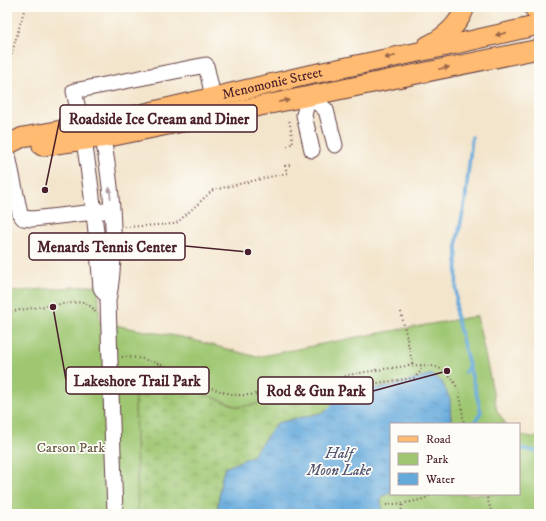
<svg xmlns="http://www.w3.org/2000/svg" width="546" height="521" font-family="'IM FELL DW Pica',serif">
	<defs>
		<pattern id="wetland-marsh" width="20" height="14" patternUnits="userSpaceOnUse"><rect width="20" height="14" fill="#9fc772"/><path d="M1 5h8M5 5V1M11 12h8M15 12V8" fill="none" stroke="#8aaa63"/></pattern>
		<pattern id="water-ripples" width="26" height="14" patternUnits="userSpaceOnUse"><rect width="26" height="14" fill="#66aadc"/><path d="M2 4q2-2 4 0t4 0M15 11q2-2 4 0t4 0" fill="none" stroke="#568ab3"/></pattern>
	</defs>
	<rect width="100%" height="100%" fill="#fdfcf7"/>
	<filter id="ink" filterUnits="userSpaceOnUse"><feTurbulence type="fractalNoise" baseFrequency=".025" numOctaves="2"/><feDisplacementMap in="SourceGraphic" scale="8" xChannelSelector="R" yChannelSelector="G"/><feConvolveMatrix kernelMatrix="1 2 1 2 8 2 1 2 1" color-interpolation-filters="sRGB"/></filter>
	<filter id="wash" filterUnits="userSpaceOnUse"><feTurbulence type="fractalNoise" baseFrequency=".012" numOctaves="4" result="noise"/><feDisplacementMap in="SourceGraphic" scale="16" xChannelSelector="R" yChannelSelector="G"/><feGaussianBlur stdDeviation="0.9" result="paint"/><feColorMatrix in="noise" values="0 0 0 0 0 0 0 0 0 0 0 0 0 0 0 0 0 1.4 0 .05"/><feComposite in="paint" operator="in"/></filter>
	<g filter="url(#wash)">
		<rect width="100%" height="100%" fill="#f3e5cc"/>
		<path fill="url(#wetland-marsh)" stroke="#74734e" d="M147,371L238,407L345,390L340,397L325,412L277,423L252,456L225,468L221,480L217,514H138L134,372Z"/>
		<path fill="#9fc772" stroke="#74734e" d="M98,285L100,322L145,331L182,337L257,357L357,337L477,316L497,411L506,424H451L450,399L431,375L393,386L363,390H345L238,407L147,371L134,372L138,514H7V292Z
			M519,435L539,438V514H382L381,497L391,492V494H519Z"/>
		<path fill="url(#water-ripples)" stroke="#586484" d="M431,374L442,382L450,399L451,424H391V492L381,497L382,514H217L221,480L225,468L252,456L277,423L325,412L340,397L345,390H363L393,386Z"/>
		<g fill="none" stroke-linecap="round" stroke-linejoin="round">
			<path stroke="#66aadc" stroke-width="3.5" d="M472,137L465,202L457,241L456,315L481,412L474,424
				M465,372L469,365
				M519,448L539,452"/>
		</g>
	</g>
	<g filter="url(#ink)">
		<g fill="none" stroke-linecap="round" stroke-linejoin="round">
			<g stroke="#633d43" stroke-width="17">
				<path id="minor" d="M101,126C111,182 119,246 108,301L115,514
					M312,150L304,115L309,96L326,110L335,145
					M7,151L20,214L23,218L32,219L104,211
					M104,293L101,288C96,222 89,156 74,91L206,65L213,97"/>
			</g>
			<g stroke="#633d43" stroke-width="21">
				<g id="major">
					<path d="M533,7L539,14"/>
					<path d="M427,46C443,38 459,25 465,7"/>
					<path id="s1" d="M7,145L23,137L111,121L304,76L447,46L539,25"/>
					<path d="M42,146L114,136L539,49"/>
				</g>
			</g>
			<path stroke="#633d43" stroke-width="2" stroke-dasharray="1 3" stroke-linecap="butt" d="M7,70L25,7
				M287,146L293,143L289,119
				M125,227L174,224L178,222L213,190L287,173L285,166L290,165
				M7,312L52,305L83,302L92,307L95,312
				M401,312L413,366
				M122,357C155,356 183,377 214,389C220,391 230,394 237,395C256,396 274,391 292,388C311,385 331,383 348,375C368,372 420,361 436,367C446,370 454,379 457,388C462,399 462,412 464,424
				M343,378L362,385L414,378L421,371V365
				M486,494L492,514
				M386,505C400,503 420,503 432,494
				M401,514L403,502"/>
			<use href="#minor" stroke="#fff" stroke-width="15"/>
			<use href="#major" stroke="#febb71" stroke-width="19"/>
		</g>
		<defs><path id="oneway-solid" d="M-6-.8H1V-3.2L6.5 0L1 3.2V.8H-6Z"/></defs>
		<g fill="#9b654a">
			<use href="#oneway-solid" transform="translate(501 34) rotate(167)"/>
			<use href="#oneway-solid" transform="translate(390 57) rotate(168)"/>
			<use href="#oneway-solid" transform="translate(444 68) rotate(-12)"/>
			<use href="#oneway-solid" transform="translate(284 101) rotate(-12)"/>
		</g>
		<use fill="#ae9aa0" href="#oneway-solid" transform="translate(110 193) rotate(-97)"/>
	</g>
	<g text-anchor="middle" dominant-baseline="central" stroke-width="3.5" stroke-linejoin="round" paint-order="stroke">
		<g font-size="14" fill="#4a1f2b" stroke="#fdfcf7">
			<text stroke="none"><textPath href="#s1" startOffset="273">Menomonie Street</textPath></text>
		</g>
		<g font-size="14" fill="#685a44" stroke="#fdfcf7">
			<text x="71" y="448">Carson Park</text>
		</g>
		<g font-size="15" font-style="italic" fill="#555772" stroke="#fdfcf7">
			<text x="339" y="453">Half<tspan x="339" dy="17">Moon Lake</tspan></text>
		</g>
	</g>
	<path fill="none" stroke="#4a1f2b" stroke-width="1.5" d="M45 190L60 118M248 252L185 246M53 307L66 380M447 371L373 391"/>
	<g fill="#4a1f2b" stroke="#fdfcf7" stroke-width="1.5">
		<circle cx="45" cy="190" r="4"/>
		<circle cx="248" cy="252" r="4"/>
		<circle cx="53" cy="307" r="4"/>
		<circle cx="447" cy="371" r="4"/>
	</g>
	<g fill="#fdfcf7" stroke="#4a1f2b" stroke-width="1.5">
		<rect x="60" y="105" width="197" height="27" rx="4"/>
		<rect x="29" y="233" width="156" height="27" rx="4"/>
		<rect x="66" y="367" width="143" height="27" rx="4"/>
		<rect x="258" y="377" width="115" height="27" rx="4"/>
	</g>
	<g font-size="15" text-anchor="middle" font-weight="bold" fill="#4a1f2b">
		<text x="159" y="124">Roadside Ice Cream and Diner</text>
		<text x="107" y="252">Menards Tennis Center</text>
		<text x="137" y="386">Lakeshore Trail Park</text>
		<text x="316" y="396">Rod &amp; Gun Park</text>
	</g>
	<rect width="546" height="521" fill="none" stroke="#fdfcf7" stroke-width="24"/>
	<rect x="390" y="423" width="130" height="72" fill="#fdfcf7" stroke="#b5a4a5"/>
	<rect x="398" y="436" width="20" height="6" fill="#febb71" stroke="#b5a4a5"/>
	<text x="426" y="443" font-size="12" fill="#4a1f2b">Road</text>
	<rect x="398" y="453" width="20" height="12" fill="#9fc772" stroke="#b5a4a5"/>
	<text x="426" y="463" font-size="12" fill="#4a1f2b">Park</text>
	<rect x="398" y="473" width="20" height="12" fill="url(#water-ripples)" stroke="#b5a4a5"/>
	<text x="426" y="483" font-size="12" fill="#4a1f2b">Water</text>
</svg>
